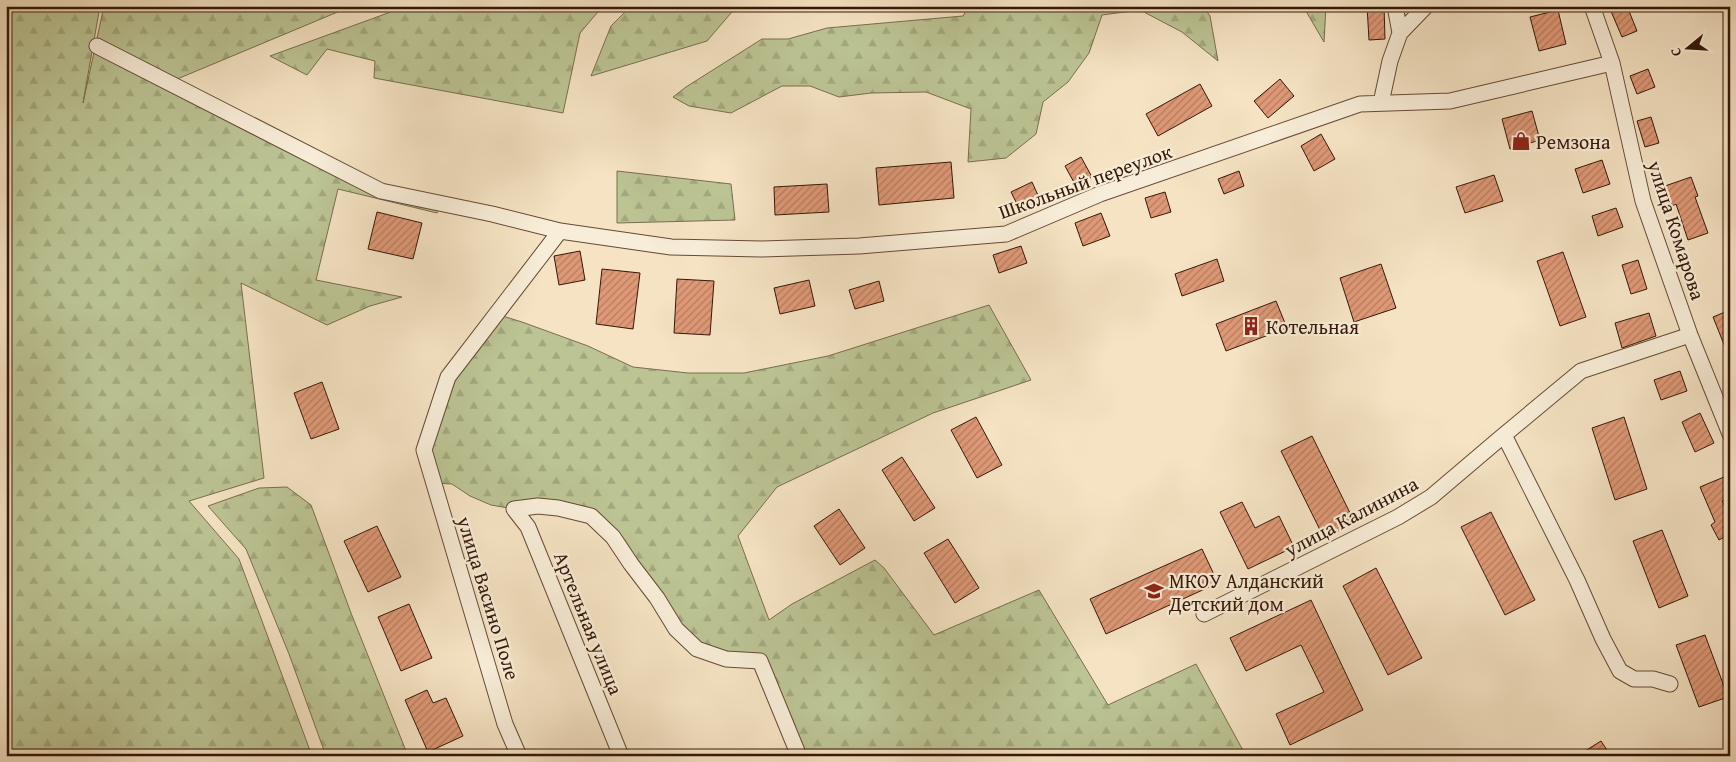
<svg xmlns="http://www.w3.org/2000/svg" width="1736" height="762" font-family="'Gentium Book Plus',serif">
	<defs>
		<pattern id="forest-firs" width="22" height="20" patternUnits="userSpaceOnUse" patternTransform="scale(1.25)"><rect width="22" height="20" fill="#bcc494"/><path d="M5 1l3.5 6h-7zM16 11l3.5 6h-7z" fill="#a2a87e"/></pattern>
		<pattern id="building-hatch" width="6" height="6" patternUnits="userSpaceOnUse" patternTransform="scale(1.25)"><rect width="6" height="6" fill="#df9977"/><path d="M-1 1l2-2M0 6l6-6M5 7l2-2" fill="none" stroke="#b67c60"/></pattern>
	</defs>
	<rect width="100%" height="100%" fill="#f5e3c3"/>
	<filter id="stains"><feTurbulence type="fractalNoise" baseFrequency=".004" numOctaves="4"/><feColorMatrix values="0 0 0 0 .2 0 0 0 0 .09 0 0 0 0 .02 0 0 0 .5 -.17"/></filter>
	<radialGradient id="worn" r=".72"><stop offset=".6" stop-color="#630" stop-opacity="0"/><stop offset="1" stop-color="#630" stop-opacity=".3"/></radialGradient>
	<path fill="url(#forest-firs)" stroke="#796e4d" d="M6,6H100L83,103L104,6H352L170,82L381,191L443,202L437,213L338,189L316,280L402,297L370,306L327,325L241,283L264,478L189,501L239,559L312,756H6Z
		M407,6H603L580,33L563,113L374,78L375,61L327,49L307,75L270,56Z
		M631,6H737L707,41L591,76L611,26Z
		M969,6H1203L1210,16L1218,61L1182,32L1140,10L1102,15L1089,53L1068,82L1043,102L1036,134L1006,158L968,162L971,109L926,92L871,93L839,97L810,86H782L731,113L689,106L673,97L686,87L762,39H788L827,28L963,16Z
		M1303,6H1326L1324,42Z
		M617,171L731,184L735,220L617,223Z
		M989,305L1031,380L933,413L777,487L738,536L769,620L792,604L875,560L884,568L934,635L1039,590L1108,705L1196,664L1246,756H799L760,661L697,649L591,516L514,509L491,505L470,496L452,484L434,483L424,450L448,377L496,314L522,322L588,346L633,367L688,373H744L828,356Z
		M287,487L311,505L351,613L408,756H326L289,654L246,549L208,506L259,488Z"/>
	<path fill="url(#building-hatch)" stroke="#361706" d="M1367,6H1384L1385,39L1369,40Z
		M1617,6H1627L1637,31L1622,37L1610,9Z
		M1558,10L1566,44L1539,51L1530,17Z
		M1648,69L1655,87L1637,94L1630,76Z
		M1280,79L1294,96L1268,118L1254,101Z
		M1200,84L1212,106L1158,136L1146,114Z
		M1532,111L1540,140L1510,149L1502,119Z
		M1651,117L1659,143L1645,147L1637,121Z
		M1321,134L1335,159L1314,171L1301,146Z
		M1081,157L1092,177L1076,186L1065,166Z
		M1602,160L1610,184L1583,193L1575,169Z
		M951,162L954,198L879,205L876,168Z
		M1239,171L1244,186L1224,194L1218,179Z
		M1494,175L1503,201L1465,213L1456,187Z
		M1691,177L1698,196L1695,197L1708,233L1688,240L1676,204L1672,206L1665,186Z
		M1032,182L1041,202L1021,212L1011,192Z
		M827,184L829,212L775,215L774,187Z
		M1165,192L1171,212L1151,218L1145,198Z
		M1616,208L1623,227L1598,236L1592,216Z
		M377,212L422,223L413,259L368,249Z
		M1101,213L1110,236L1083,246L1075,223Z
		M1021,246L1027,263L999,273L993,255Z
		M580,251L585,280L559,285L554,256Z
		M1563,252L1586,317L1560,326L1537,261Z
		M1217,259L1224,281L1182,296L1175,274Z
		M1638,260L1647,289L1631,294L1622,265Z
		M1381,264L1396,308L1354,322L1340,278Z
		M602,269L640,273L633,329L596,324Z
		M677,279L714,281L710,335L674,333Z
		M809,280L815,306L780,314L774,288Z
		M879,281L884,301L855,309L849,290Z
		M1276,301L1287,328L1226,351L1216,324Z
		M1730,310V357H1729L1713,317Z
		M1649,313L1656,336L1622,348L1615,323Z
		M1680,371L1687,391L1661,400L1654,380Z
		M322,382L339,429L311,439L294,393Z
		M1700,413L1714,443L1695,452L1682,422Z
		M976,417L1002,465L977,478L951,430Z
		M1624,417L1647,489L1615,500L1592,428Z
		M1312,436L1355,523L1324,538L1281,451Z
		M902,457L935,508L914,521L882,470Z
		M1724,477L1730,491V498L1722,501L1730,515V534L1719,540L1711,525L1715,522L1700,487Z
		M1242,502L1255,528L1279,516L1294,547L1248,569L1220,512Z
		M839,509L865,548L840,565L814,526Z
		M1491,512L1535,600L1505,615L1461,527Z
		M377,526L401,577L368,592L344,541Z
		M1662,530L1688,596L1659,608L1633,541Z
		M948,539L979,588L955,603L924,553Z
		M1202,549L1218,583L1106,634L1090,599Z
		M1376,568L1422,658L1388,675L1343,586Z
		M1311,600L1363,710L1290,745L1276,714L1324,692L1301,645L1246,671L1230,638Z
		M409,604L432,658L401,671L378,617Z
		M1705,635L1728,697L1699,707L1676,645Z
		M427,690L433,703L446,698L463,736L428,752L405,700Z
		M1601,741L1611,756H1577Z"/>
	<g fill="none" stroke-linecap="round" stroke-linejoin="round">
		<g stroke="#664a35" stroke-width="17">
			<path id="minor" d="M1395,6L1400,33
				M1592,6L1612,63L1643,201L1690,335L1730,434
				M97,46L381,191L492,214L560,231L671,247L761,249L859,246L1006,234L1100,194L1360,104L1450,101L1612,63
				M1381,103L1390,61L1400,33L1426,6
				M1504,435L1581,371L1690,335
				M514,509L538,506L558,508L591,516L613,537L631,564L657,598L676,629L697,649L726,659L760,661L799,756
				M514,509L528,527L621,756
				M1204,614L1398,517L1431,497L1504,435L1577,580L1603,639L1620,671L1634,679H1653L1670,684
				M519,756L505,724L424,450L448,377L560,231"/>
		</g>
		<use href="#minor" stroke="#f8edd8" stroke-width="15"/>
	</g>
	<defs>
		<g id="shop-bare" transform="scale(1.5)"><path d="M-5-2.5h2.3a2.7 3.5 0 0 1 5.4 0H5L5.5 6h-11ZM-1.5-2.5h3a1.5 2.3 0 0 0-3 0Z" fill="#8f2418" stroke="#f8edd8" stroke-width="2.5" paint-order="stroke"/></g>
		<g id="building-bare" transform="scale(1.5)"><path d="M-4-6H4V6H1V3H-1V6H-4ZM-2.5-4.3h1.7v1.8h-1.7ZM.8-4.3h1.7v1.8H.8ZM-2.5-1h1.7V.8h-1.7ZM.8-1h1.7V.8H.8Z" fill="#8f2418" stroke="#f8edd8" stroke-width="2.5" paint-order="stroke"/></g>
		<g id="school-bare" transform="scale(1.5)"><path d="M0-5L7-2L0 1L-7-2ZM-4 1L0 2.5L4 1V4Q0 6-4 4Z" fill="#8f2418" stroke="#f8edd8" stroke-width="2.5" paint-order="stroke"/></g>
	</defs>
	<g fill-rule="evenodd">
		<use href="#shop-bare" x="1521" y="141"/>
		<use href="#building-bare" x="1251" y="326"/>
		<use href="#school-bare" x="1154" y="591"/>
	</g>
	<g text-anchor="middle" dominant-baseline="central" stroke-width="4.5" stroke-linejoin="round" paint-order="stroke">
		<g font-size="20" fill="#361706" stroke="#f8edd8" text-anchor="start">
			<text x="1536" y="141">Ремзона</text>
			<text x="1266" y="326">Котельная</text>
			<text x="1169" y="580">МКОУ Алданский<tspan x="1169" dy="23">Детский дом</tspan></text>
		</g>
		<g font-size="20" fill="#361706" stroke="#f8edd8">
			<text transform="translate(1085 181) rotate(-20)">Школьный переулок</text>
			<text transform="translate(1677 230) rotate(72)">улица Комарова</text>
			<text transform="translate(1351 516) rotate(-28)">улица Калинина</text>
			<text transform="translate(489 598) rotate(73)">улица Васино Поле</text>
			<text transform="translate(589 623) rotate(68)">Артельная улица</text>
		</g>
	</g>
	<rect width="1736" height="762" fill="none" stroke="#f5e3c3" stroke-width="25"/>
	<rect x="8" y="8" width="1721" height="747" fill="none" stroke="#361706" stroke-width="2.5"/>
	<rect x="12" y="12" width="1711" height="737" fill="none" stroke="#361706"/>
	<g transform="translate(1688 48) rotate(252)" stroke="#f8edd8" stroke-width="4" paint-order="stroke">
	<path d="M0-4L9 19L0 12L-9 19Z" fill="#361706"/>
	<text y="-8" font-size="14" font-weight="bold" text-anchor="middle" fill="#361706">С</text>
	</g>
	<rect width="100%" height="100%" filter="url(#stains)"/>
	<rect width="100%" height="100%" fill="url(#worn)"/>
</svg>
